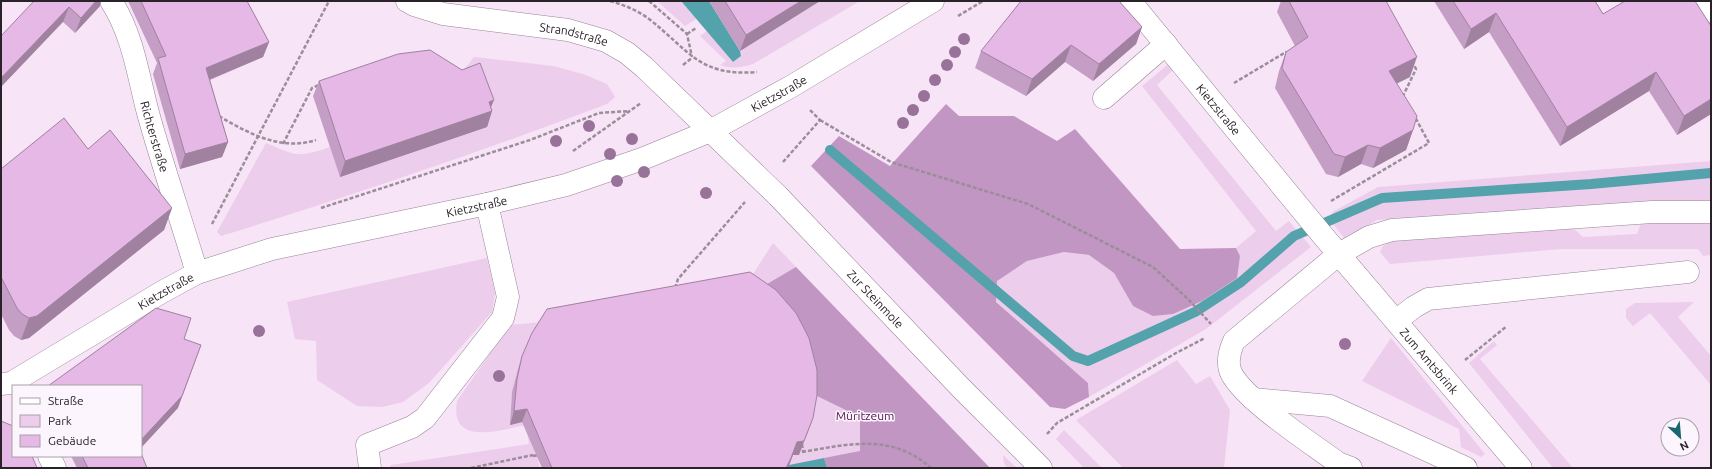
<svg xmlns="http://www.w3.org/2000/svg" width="1712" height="469" font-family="Ubuntu,sans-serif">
	<rect width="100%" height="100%" fill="#f8e4f7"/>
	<path fill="#edcdec" d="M657,1H681L696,19L685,26Z
		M820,1H860L753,64C740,68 732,69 720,65L726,61L700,36L707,31L733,62L741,56L740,51Z
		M474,57L553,66L583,74L607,84L615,97L607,104C480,152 351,196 221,236L217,232L266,143C296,156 298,158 330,147L340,176L486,127L459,76Z
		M1171,62L1175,68L1157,85L1276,231L1289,221L1311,247L1206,329L1089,397L1088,383L996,302V281L1027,261L1064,252L1089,255L1114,273L1133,306L1240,256L1236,248L1256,231L1142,86Z
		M1711,161V203H1649L1377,220L1345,239L1328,218L1334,211L1378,187Z
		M1671,222H1711V255L1703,256L1698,249H1560L1390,264L1380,252L1383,246L1393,240L1572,227L1583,237L1637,234L1641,223Z
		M773,243L990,468H788L792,455L746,285Z
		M487,258L495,293L492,312L429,383L403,402L382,407L357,406L317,380L316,341L295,339L287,302Z
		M1694,302L1678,317L1711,356V385L1650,313L1633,326L1626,318V309L1635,303Z
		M542,322C521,356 509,384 511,424L526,421L564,456L538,461L540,468H389L391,465L529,444L526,425C500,430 449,447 457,401L510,325Z
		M1391,338L1485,454L1481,457L1461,447L1459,429L1362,381Z
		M1494,341L1497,345L1480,359L1573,468H1553L1469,363Z
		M1177,360L1196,384L1210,376L1230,410L1224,468H1123L1076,420Z
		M1064,430L1102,468H1084L1056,439Z
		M1003,455L1017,468H1008L1004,464Z"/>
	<path fill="#c296c2" d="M946,104L959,116H1014L1057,141L1075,129L1180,249L1236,248L1240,256L1237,278L1202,301L1173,314L1153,316L1133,306L1114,273L1089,255L1064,252L1027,261L997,281L996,302L1088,383L1089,397L1065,409L1050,407L811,166L839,136L890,166Z
		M796,267L990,468H827L824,458L860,451V417L813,394L755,291Z"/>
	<path fill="#54a2ab" d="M681,1H709L740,51L741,56L733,62Z
		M824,458L827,468H788L789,465Z"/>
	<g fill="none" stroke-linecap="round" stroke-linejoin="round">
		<path stroke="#54a2ab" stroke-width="10" d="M830,150L1073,356L1088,361L1195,312L1241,282L1294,236L1382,198L1591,184L1711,173"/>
		<g stroke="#968496" stroke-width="23">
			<g id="minor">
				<path id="s1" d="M111,1C133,35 138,75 148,113C163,167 181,219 197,273"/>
				<path id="s2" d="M407,1L414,5L443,14L568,30L606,41L627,53L644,67L778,196L961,388L1041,468"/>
				<path id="s3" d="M1130,1L1324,237L1521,468"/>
				<path d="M1705,1L1711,11"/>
				<path d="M1104,98L1166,44"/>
				<path d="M1396,321L1414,307L1428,299L1688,272"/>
				<path id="s4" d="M1,384L11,383L162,292L197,273L272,249L487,204L566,185L642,159L710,131L792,86L933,1"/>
				<path d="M1253,399L1330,406L1466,468"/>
				<path d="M49,456L55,468"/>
				<path d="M370,468L367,445L412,427L425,418L503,318L508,297L487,204"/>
				<path d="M1351,468L1338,463C1314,445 1238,396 1230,370C1227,360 1230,350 1234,341L1339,254L1369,237L1392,230L1652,212H1711"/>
			</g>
		</g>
		<path stroke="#9b8d9a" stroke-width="2.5" stroke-dasharray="4 2" stroke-linecap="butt" d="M610,1C624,5 637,10 649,19C689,50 699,77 757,72
			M649,1L687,34L692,57
			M958,16L983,1
			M687,34L696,28
			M683,65L692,58
			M1234,83L1286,52L1288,53
			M1403,97V96L1416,69L1413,63
			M219,116C249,134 282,151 316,140
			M820,120L891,162L1028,204L1153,267L1189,300L1211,324
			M283,144L312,88L319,85
			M573,151L641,103
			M783,162L820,120L809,109
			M1331,201L1429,143L1415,117
			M321,208L530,140L599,113L629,111
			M212,224L329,1
			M675,288L678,279L745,202
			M1465,360L1507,326
			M1047,434L1057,423L1176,353L1205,338
			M802,444L803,451
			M802,452C849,444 892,433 931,468
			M533,456L539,455
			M471,468L533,455"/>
		<use href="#minor" stroke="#fff" stroke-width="22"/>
	</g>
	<g fill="#987299">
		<circle cx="964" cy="39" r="6"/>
		<circle cx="955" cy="52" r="6"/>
		<circle cx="947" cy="65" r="6"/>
		<circle cx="935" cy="80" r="6"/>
		<circle cx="924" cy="96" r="6"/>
		<circle cx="913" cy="110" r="6"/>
		<circle cx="903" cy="123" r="6"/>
		<circle cx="589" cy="126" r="6"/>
		<circle cx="632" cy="139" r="6"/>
		<circle cx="556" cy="141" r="6"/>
		<circle cx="610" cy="154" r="6"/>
		<circle cx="644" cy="172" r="6"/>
		<circle cx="617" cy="181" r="6"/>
		<circle cx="706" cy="193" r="6"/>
		<circle cx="259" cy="331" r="6"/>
		<circle cx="1345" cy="344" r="6"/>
		<circle cx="499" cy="376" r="6"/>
	</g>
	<path fill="#c59ec5" d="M34,1H101L100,6L75,33L63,22Z
		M128,1H247L269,42L263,57L210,80L228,142L222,157L180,169L153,74L157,63Z
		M709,1H820L740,51Z
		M1281,1H1386L1410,77L1396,84L1413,130L1406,150L1373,168L1361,164L1338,177L1326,174L1275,88L1279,71L1286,52L1295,46L1277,12Z
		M1434,1H1595L1603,14L1711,114L1677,135L1649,91L1560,146L1489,32L1464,49Z
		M1142,27L1136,44L1093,81L1065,62L1026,96L975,68L981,51Z
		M319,81L491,108L492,111L487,127L340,177L313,96Z
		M88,149L172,208L164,230L29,338L21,340L14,336L9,330L1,314V169Z
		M522,356L799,455H793L788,468H542L522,422L510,425L512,392L518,369Z
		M71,456H141L147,468H77Z"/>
	<path fill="#a081a0" d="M96,1H101L100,6L75,33L81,18Z
		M801,1H820L740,51L746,35Z
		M69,7L63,22L1,87V78Z
		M1496,13L1489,32L1464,49L1471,29Z
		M1142,27L1136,44L1093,81L1099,64Z
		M269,42L263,57L201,83L206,68Z
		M1071,45L1065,62L1026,96L1032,79Z
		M1417,57L1410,77L1381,91L1389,71Z
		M1656,72L1649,91L1560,146L1567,127Z
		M1711,99V114L1677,135L1684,116Z
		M494,100L489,112L492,111L487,127L340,177L345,161Z
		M1413,130L1406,150L1373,168L1380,148Z
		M228,142L222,157L180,169L185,154Z
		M1368,145L1361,164L1338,177L1345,157Z
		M172,208L164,230L29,338L21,340L29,318Z
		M201,345L178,408L141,448V440Z
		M527,409L522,422L510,425L514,411Z
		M813,418L799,455H793L788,468H786L797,442Z"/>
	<path fill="#e5b8e5" stroke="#a081a0" d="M34,1H96L81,18L69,7L1,78V36Z
		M141,1H247L269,42L206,68L228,142L185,154L158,58L166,56Z
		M725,1H801L746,35Z
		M1021,1H1119L1142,27L1099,64L1071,45L1032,79L981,51Z
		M1289,1H1386L1417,57L1389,71L1417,116L1413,130L1380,148L1368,145L1345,157L1334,154L1282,68L1286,52L1308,37Z
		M1453,1H1595L1603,14L1625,1H1695L1711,26V99L1684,116L1656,72L1567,127L1496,13L1471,29Z
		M430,50L462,70L480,63L494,100L489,102L492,111L345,161L319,81L398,54Z
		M64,118L88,149L110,130L172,208L37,316L29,318L22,314L17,308L1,277V169Z
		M750,272L776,290L796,313L809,338L817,370V395L813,418L804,441L797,442L791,458L786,468H552L527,409L514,411L517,379L522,356L532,333L547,309Z
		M156,308L191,318L184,339L201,345L182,396L141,440V386H48Z
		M1,421L13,426V456H32L37,468H1Z
		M141,453L147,468H88L82,456H141Z"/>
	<g text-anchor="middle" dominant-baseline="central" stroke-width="3" stroke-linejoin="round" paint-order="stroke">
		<g font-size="12" fill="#292229" stroke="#fdf5fd">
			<text stroke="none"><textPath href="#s2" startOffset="171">Strandstraße</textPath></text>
			<text stroke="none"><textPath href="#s4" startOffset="838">Kietzstraße</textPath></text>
			<text stroke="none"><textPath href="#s3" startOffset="140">Kietzstraße</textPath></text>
			<text stroke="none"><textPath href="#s1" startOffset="143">Richterstraße</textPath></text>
			<text stroke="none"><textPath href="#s4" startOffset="514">Kietzstraße</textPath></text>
			<text stroke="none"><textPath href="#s4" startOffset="190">Kietzstraße</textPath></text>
			<text stroke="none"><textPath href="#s2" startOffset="578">Zur Steinmole</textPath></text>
			<text stroke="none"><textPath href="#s3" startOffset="468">Zum Amtsbrink</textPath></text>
		</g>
		<g font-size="12" fill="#4a154c" stroke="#fdf5fd">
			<text x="865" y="415">Müritzeum</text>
		</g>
	</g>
	<rect width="1712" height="469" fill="none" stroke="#292229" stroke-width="4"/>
	<rect x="12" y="385" width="130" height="72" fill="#fdf5fd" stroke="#a8a1a8"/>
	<rect x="20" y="398" width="20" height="6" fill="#ffffff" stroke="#a8a1a8"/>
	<text x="48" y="405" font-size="12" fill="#292229">Straße</text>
	<rect x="20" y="415" width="20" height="12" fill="#edcdec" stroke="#a8a1a8"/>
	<text x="48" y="425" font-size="12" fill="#292229">Park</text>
	<rect x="20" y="435" width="20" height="12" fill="#e5b8e5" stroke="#a8a1a8"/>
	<text x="48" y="445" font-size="12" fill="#292229">Gebäude</text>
	<g transform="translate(1680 437) rotate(154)"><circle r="19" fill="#fdf5fd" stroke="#a8a1a8"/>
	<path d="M0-3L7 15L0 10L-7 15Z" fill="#19666e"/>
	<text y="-6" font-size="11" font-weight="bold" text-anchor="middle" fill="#292229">N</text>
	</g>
</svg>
